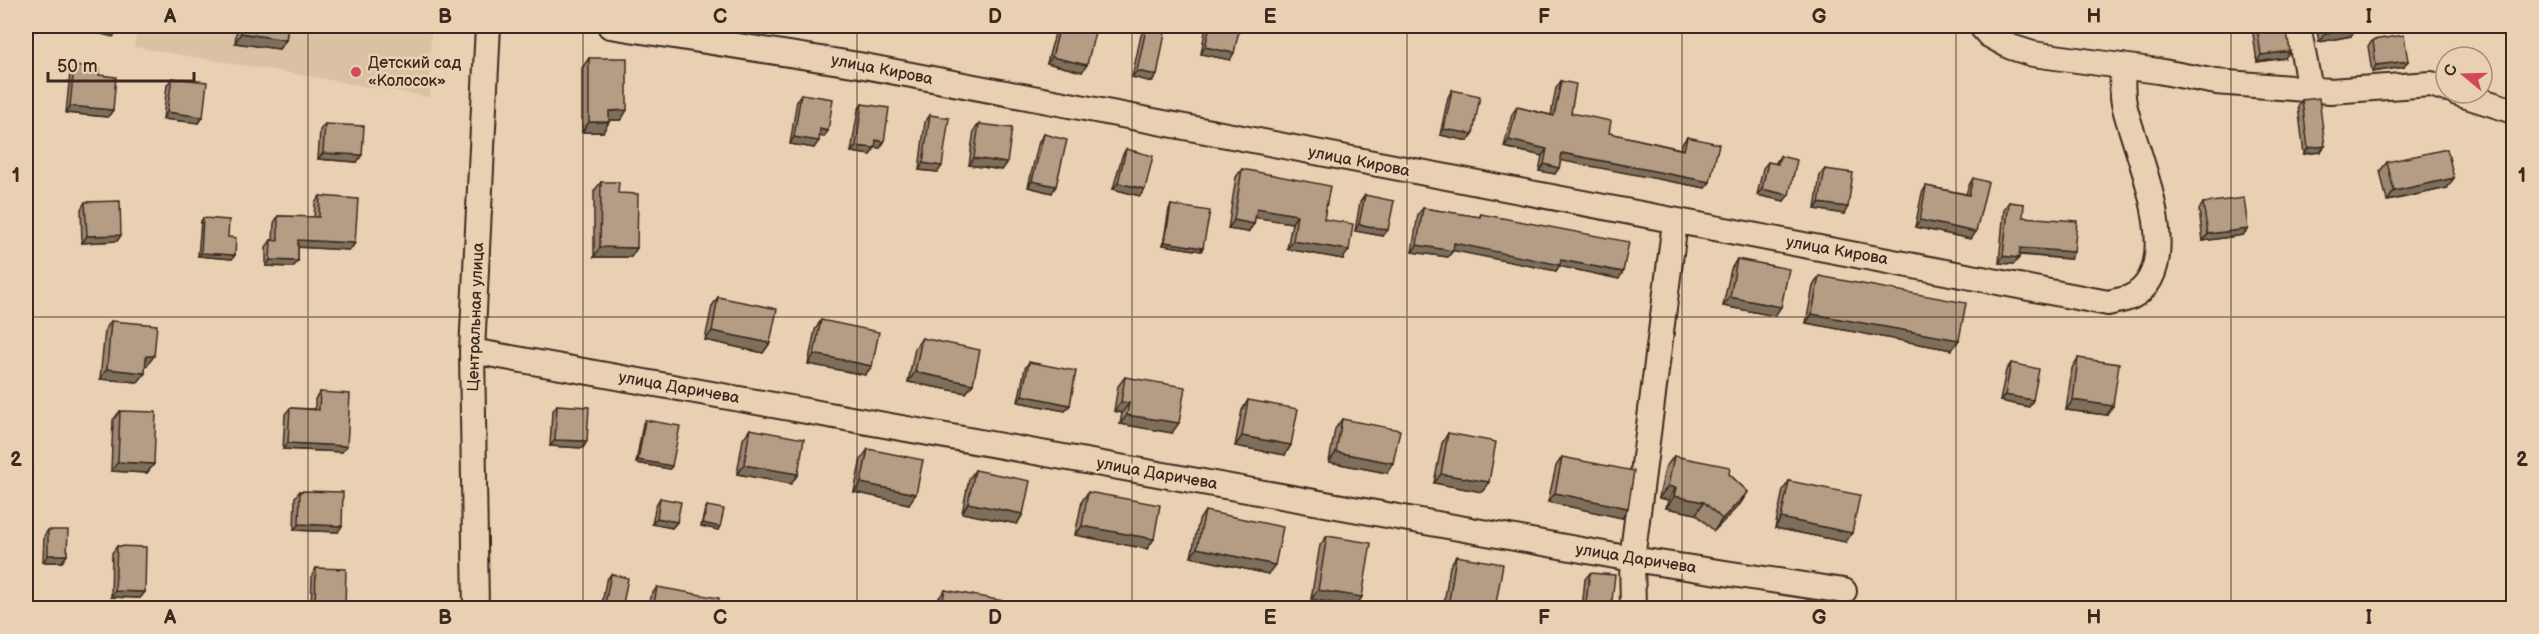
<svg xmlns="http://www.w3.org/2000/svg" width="2539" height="634" font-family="'Balsamiq Sans',sans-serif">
	<rect width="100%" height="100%" fill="#ead0b2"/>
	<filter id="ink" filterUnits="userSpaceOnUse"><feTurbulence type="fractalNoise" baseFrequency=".0167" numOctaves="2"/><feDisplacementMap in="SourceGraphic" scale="12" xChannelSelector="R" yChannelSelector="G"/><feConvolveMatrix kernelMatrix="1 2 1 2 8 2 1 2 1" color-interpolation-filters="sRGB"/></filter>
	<g filter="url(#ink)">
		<path fill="#dac1a4" d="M138,26H431L430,97L134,47Z"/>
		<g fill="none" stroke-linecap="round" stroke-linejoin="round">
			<g stroke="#3b2a1e" stroke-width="28">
				<path id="minor" d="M610,26L859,65L2108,303C2115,301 2125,300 2131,297C2189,268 2136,153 2125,108C2121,95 2123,79 2122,66
					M1981,26L1989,35L2011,47L2033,54L2158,71L2216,82L2330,91L2431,84L2446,89
					M2298,26L2310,89
					M2457,93L2514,111
					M472,351L1632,559L1844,591
					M476,608L472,351L488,26
					M1633,608L1632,559L1675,222"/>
			</g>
			<use href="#minor" stroke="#ead0b2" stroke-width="24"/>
		</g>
		<path fill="#9b8772" stroke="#3b2a1e" stroke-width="1.5" d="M237,26H288L286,40L279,49L235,43Z
			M1057,26H1086L1082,72L1047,63Z
			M1206,26H1240L1230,60L1201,54Z
			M2253,26H2286L2285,58L2257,62L2252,27Z
			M2316,26H2356L2351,36L2319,42Z
			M1146,29L1157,75L1152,82L1132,77L1141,35Z
			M2373,40L2404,67L2372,72L2368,46Z
			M589,58L621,120H609V122L603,132H582V68Z
			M74,66L99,75L113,110L108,117L66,113L70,73Z
			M172,78L203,117L199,123L163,119L167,85Z
			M1561,81L1571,113L1609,133L1681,149L1682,144L1687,137L1710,182L1705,188L1561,160L1559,168L1555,174L1539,171L1542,156L1504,147L1512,114L1517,107L1551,115L1556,88Z
			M1452,90L1468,141L1440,135L1448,97Z
			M801,94L824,137L819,136L814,148L790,144L797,100Z
			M2302,100L2325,146L2320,152L2304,154L2298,106Z
			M862,104L884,142L880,148L875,147L870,155L851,152L858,110Z
			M930,115L938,172L919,170L925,122Z
			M325,124L357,162L318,159L320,130Z
			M979,124L1007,163L1002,170L969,165L974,130Z
			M1044,134L1052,193L1028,187L1039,141Z
			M1126,149L1140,196L1113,189L1122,156Z
			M1780,156L1784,201L1757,195L1763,168L1768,162L1775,164Z
			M2387,162L2447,188L2387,201L2380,171Z
			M1242,169L1324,219L1343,259L1287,249L1292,223L1255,217L1254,224L1248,232L1228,229L1236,177Z
			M1825,169L1844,214L1815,209L1820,175Z
			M1973,178L1971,239L1915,227L1922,193L1926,186L1966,194L1969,185Z
			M601,182L618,193L637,248L631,257H594V191Z
			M1365,195L1383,236L1355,231L1360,202Z
			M320,196L355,243L350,250L298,247V261L293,267L266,266V247L271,240H273L274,223L278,216L314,217L315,203Z
			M85,202L121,235L117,241L82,243L81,209Z
			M2009,202L2023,217L2070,259L2019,255L2014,264L1999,263L2004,209Z
			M2203,203L2243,235L2203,241L2199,210Z
			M1171,205L1203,248L1201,251L1163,245L1169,209Z
			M1423,208L1479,217L1481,214L1619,279L1559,266L1556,271L1453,250L1448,257L1412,252L1418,214Z
			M203,218L228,237L235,255L232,259L198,256L201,221Z
			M1737,259L1775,316L1723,306L1731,269Z
			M1819,276L1952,350L1806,323L1813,286Z
			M718,297L770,343L763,353L705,340L712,306Z
			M821,320L872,366L865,375L808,364L815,330Z
			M111,321L147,366H145V373L138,382L100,379L105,330Z
			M922,338L973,384L966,393L908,382L915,348Z
			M2078,358L2107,415L2066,410L2072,368Z
			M1029,362L1070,405L1065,411L1018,402L1025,368Z
			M2011,363L2033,400L2029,407L2000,401L2006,370Z
			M1125,377L1172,433L1120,424L1122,413L1114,411L1118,386Z
			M320,392L342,452L283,449L285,414L290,408L315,409V399Z
			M1248,400L1291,445L1285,455L1235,446L1242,410Z
			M557,405L587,441L583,448L550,446L552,412Z
			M120,411L154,464L147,473L111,471L113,420Z
			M1342,419L1387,473L1329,462L1335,429Z
			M645,420L670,469L636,463L643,423Z
			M750,429L798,474L791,484L737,474L743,439Z
			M1448,433L1489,482L1482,492L1434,483L1442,443Z
			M868,449L909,504L854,492L861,459Z
			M1674,456L1729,474L1748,492L1740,504L1714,531L1696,514L1666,508L1668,500L1659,498L1665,468Z
			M1562,457L1622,518L1548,502L1556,466Z
			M975,470L1023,514L1017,524L962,513L969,479Z
			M1789,481L1846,542L1775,528L1783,490Z
			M300,491L338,532L294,530L295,497Z
			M1088,492L1154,539L1147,549L1075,535L1082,501Z
			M660,498L677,522L672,528L652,524L656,505Z
			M707,506L718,530L701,526L705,509Z
			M1205,511L1268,574L1191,557L1199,520Z
			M48,530L67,555L62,562H43L44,536Z
			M1327,536L1356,607L1311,599L1320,545Z
			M117,546L145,592L140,598L111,597L112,553Z
			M1456,556L1495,609H1443L1450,566Z
			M316,568L345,607L344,609H311L312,575Z
			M1590,573L1611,609H1582L1585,579Z
			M611,574L622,609H601L606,581Z
			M657,587L717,609H648L650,597Z
			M945,590L1002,609H937L938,599Z"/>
		<path fill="#7e6e5c" stroke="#3b2a1e" stroke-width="1.5" d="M74,26H98L118,30L113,37L73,27Z
			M2357,27L2351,36L2319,42L2325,33Z
			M241,33L286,40L279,49L235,43Z
			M1205,47L1234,53L1230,60L1201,54Z
			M2290,51L2285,58L2257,62L2261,55Z
			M1052,57L1087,65L1082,72L1047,63Z
			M2408,61L2404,67L2372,72L2376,65Z
			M1137,71L1157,75L1152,82L1132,77Z
			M70,106L113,110L108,117L66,113Z
			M627,110L621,120H603L609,111Z
			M167,112L203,117L199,123L163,119Z
			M589,122H609L603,132H582Z
			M820,129L828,131L824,137L816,136Z
			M1444,129L1473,134L1468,141L1440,135Z
			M794,137L819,141L814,148L790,144Z
			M876,140L884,142L880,148L871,147Z
			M1509,140L1547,149L1542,156L1504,147Z
			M856,146L875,148L870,155L851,152Z
			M2325,146L2320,152L2304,154L2308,148Z
			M323,153L362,155L357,162L318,159Z
			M1562,153L1710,182L1705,188L1558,160Z
			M974,158L1007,163L1002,170L969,165Z
			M923,163L942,166L938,172L919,170Z
			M1544,164L1559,168L1555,174L1539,171Z
			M2454,178L2447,188L2387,201L2394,191Z
			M1032,181L1056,186L1052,193L1028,187Z
			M1118,183L1145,189L1140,196L1113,189Z
			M1762,189L1789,195L1784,201L1757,195Z
			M1819,203L1848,207L1844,214L1815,209Z
			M1257,208L1297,215L1292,223L1251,217Z
			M1234,220L1254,224L1248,232L1228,229Z
			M1920,220L1976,232L1971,239L1915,227Z
			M1359,224L1388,230L1383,236L1355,231Z
			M2248,229L2243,235L2203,241L2208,234Z
			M121,235L117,241L82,243L87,236Z
			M298,240L355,243L350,250L294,247Z
			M1293,241L1349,250L1343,259L1287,249Z
			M1165,242L1203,248L1201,251L1163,245Z
			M1454,243L1561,260L1623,272L1619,279L1559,266L1556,271L1450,250Z
			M1417,245L1453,251L1448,257L1412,252Z
			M600,247L637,248L631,257H594Z
			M2020,248L2074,252L2070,259L2015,254Z
			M201,253L235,255L232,259L198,256Z
			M2003,256L2019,258L2014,264L1999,263Z
			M270,260L298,261L293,267L266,266Z
			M1730,297L1781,307L1775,316L1723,306Z
			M1812,314L1959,340L1952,350L1806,323Z
			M712,331L770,343L763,353L705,340Z
			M814,354L872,366L865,375L808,364Z
			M146,356H154L147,366L140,365Z
			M107,369L145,373L138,382L100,379Z
			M915,372L973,384L966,393L908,382Z
			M1022,395L1070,405L1065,411L1018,402Z
			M2005,395L2033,400L2029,407L2000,401Z
			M2073,400L2113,406L2107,415L2066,410Z
			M1121,402L1129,403L1122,413L1114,411Z
			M1127,415L1179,423L1172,433L1120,424Z
			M1242,436L1291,445L1285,455L1235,446Z
			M555,440L587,441L583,448L550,446Z
			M288,443L347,446L342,452L283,449Z
			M1336,452L1393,463L1387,473L1329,462Z
			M638,460L672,466L670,469L636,463Z
			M118,462L154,464L147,473L111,471Z
			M744,465L798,474L791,484L737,474Z
			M1441,474L1489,482L1482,492L1434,483Z
			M861,483L916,494L909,504L854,492Z
			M1668,486L1676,488L1668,500L1659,498Z
			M26,489H31L26,496Z
			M1748,492L1740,504L1714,531L1722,519Z
			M1555,493L1628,508L1622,518L1548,502Z
			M1674,496L1704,502L1696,514L1666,508Z
			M968,503L1023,514L1017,524L962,513Z
			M657,518L677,522L672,528L652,524Z
			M1781,518L1852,533L1846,542L1775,528Z
			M703,523L720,527L718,530L701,526Z
			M299,524L342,526L338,532L294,530Z
			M1082,526L1154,539L1147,549L1075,535Z
			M1197,548L1275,565L1268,574L1191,557Z
			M48,555H67L62,562H43Z
			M1318,590L1362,597L1356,607L1311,599Z
			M115,591L145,592L140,598L111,597Z
			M315,606L345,607L344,609H314Z"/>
		<path fill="#b49d84" stroke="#3b2a1e" stroke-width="1.5" d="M98,26H119L118,30Z
			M242,26H288L286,40L241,33Z
			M1060,26H1086L1096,28L1087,65L1052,57Z
			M1210,26H1240L1234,53L1205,47Z
			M2257,26H2286L2290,51L2261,55Z
			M2324,26H2356L2357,27L2325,33Z
			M1146,29L1165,33L1157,75L1137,71Z
			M2404,35L2408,61L2376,65L2373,40Z
			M589,58H627V110L609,111V122H589Z
			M74,66L99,69V75L116,77L113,110L70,106Z
			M172,78L207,82L203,117L167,112Z
			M1561,81L1576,84L1571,113L1611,121L1609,133L1684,150L1687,137L1719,144L1710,182L1562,153L1559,168L1544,164L1547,149L1509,140L1517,107L1554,116Z
			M1452,90L1480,96L1473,134L1444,129Z
			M801,94L833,99L828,131L820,129L819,141L794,137Z
			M2319,98L2325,146L2308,148L2302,100Z
			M862,104L889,108L884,142L876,140L875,148L856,146Z
			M930,115L949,118L942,166L923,163Z
			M325,124L364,126L362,155L323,153Z
			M979,124L1012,128L1007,163L974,158Z
			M1044,134L1067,140L1056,186L1032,181Z
			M1126,149L1153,156L1145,189L1118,183Z
			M2447,149L2454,178L2394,191L2387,162Z
			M1780,156L1797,160L1789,195L1762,189L1768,162L1778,164Z
			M1242,169L1330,186L1324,219L1353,224L1349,250L1293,241L1297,215L1257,208L1254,224L1234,220Z
			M1825,169L1853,173L1848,207L1819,203Z
			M1973,178L1988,182L1976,232L1920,220L1926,186L1969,195Z
			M601,182H619L618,193L638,194L637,248L600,247Z
			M1365,195L1394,201L1388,230L1359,224Z
			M320,196L358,199L355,243L298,240V261L270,260L271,240L278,241V216L319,217Z
			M2244,198L2248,229L2208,234L2203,203Z
			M120,201L121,235L87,236L85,202Z
			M2009,202L2024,204L2023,217L2077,221L2074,252L2020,248L2019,258L2003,256Z
			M1171,205L1210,211L1203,248L1165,242Z
			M1423,208L1480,217L1481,214L1629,242L1623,272L1561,260L1560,265L1454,243L1453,251L1417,245Z
			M203,218L229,220L228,237L236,238L235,255L201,253Z
			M1737,259L1789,269L1781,307L1730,297Z
			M1819,276L1966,303L1959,340L1812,314Z
			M718,297L777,309L770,343L712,331Z
			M821,320L879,332L872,366L814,354Z
			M111,321L157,325L154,356H146L145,373L107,369Z
			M922,338L980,350L973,384L915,372Z
			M2078,358L2119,364L2113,406L2073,400Z
			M1029,362L1076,371L1070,405L1022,395Z
			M2011,363L2039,369L2033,400L2005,395Z
			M1125,377L1185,387L1179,423L1127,415L1129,403L1121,402Z
			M320,392L350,394L347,446L288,443L290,408L319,410Z
			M1248,400L1298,409L1291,445L1242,436Z
			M557,405L589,407L587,441L555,440Z
			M120,411L156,412L154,464L118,462Z
			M1342,419L1400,430L1393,463L1336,452Z
			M645,420L680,426L672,466L638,460Z
			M750,429L804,439L798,474L744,465Z
			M1448,433L1496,442L1489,482L1441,474Z
			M26,444H32L31,489H26Z
			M868,449L923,460L916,494L861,483Z
			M1674,456L1730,467L1729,474L1748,492L1722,519L1704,502L1674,496L1676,488L1668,486Z
			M1562,457L1634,471L1628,508L1555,493Z
			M975,470L1030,481L1023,514L968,503Z
			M1789,481L1860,495L1852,533L1781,518Z
			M300,491L343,492L342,526L299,524Z
			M1088,492L1160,505L1154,539L1082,526Z
			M660,498L681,502L677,522L657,518Z
			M707,506L724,509L720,527L703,523Z
			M1205,511L1283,527L1275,565L1197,548Z
			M48,530H68L67,555H48Z
			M1327,536L1371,543L1362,597L1318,590Z
			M117,546L146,547L145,592L115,591Z
			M1456,556L1503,564L1495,609L1448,608Z
			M316,568L346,569L345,607L315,606Z
			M1590,573L1615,575L1611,609H1585Z
			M611,574L628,578L622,609H604Z
			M657,587L719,598L717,609H653Z
			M945,590L1004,601L1002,609H941Z"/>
	</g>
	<path fill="none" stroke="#3b2a1e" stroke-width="1.5" stroke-opacity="0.55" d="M308,26V608M583,26V608M857,26V608M1132,26V608M1407,26V608M1682,26V608M1956,26V608M2231,26V608M26,317H2514"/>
	<circle fill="#d1495b" stroke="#ead0b2" stroke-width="2" cx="356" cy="72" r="6"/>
	<g text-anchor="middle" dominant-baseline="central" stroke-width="5" stroke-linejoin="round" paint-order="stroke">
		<g font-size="16" fill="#3b2a1e" stroke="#ead0b2" text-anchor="start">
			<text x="368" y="63">Детский сад<tspan x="368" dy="18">«Колосок»</tspan></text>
		</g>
		<g font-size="16" fill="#3b2a1e" stroke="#ead0b2">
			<text transform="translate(882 70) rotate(11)">улица Кирова</text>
			<text transform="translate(1359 162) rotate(11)">улица Кирова</text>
			<text transform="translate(1837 251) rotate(10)">улица Кирова</text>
			<text transform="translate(476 317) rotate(-88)">Центральная улица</text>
			<text transform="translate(679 388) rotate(10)">улица Даричева</text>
			<text transform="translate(1157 474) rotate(10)">улица Даричева</text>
			<text transform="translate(1636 559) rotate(9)">улица Даричева</text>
		</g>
	</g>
	<rect width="2539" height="634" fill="none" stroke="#ead0b2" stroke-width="66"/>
	<g transform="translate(2464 75) rotate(289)"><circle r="28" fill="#ead0b2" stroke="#a48e77" stroke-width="1.5"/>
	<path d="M0-4.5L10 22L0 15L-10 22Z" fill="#d1495b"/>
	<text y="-9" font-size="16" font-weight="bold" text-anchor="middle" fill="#3b2a1e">С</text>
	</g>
	<path d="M48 72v9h146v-9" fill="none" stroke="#3b2a1e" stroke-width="3"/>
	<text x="57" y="72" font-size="18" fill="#3b2a1e" stroke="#ead0b2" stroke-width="4.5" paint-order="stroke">50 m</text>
	<rect x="33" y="33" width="2473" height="568" fill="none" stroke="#3b2a1e" stroke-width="2"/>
	<g font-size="20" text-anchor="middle" font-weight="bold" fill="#3b2a1e">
		<text x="170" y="23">A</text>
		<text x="445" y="23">B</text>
		<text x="720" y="23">C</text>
		<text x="995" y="23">D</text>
		<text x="1270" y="23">E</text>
		<text x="1544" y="23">F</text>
		<text x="1819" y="23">G</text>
		<text x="2094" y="23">H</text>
		<text x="2369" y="23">I</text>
		<text x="16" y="182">1</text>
		<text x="2522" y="182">1</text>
		<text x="16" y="466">2</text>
		<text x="2522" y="466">2</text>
		<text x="170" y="624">A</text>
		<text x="445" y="624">B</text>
		<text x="720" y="624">C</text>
		<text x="995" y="624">D</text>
		<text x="1270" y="624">E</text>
		<text x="1544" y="624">F</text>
		<text x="1819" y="624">G</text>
		<text x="2094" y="624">H</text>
		<text x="2369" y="624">I</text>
	</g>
</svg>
